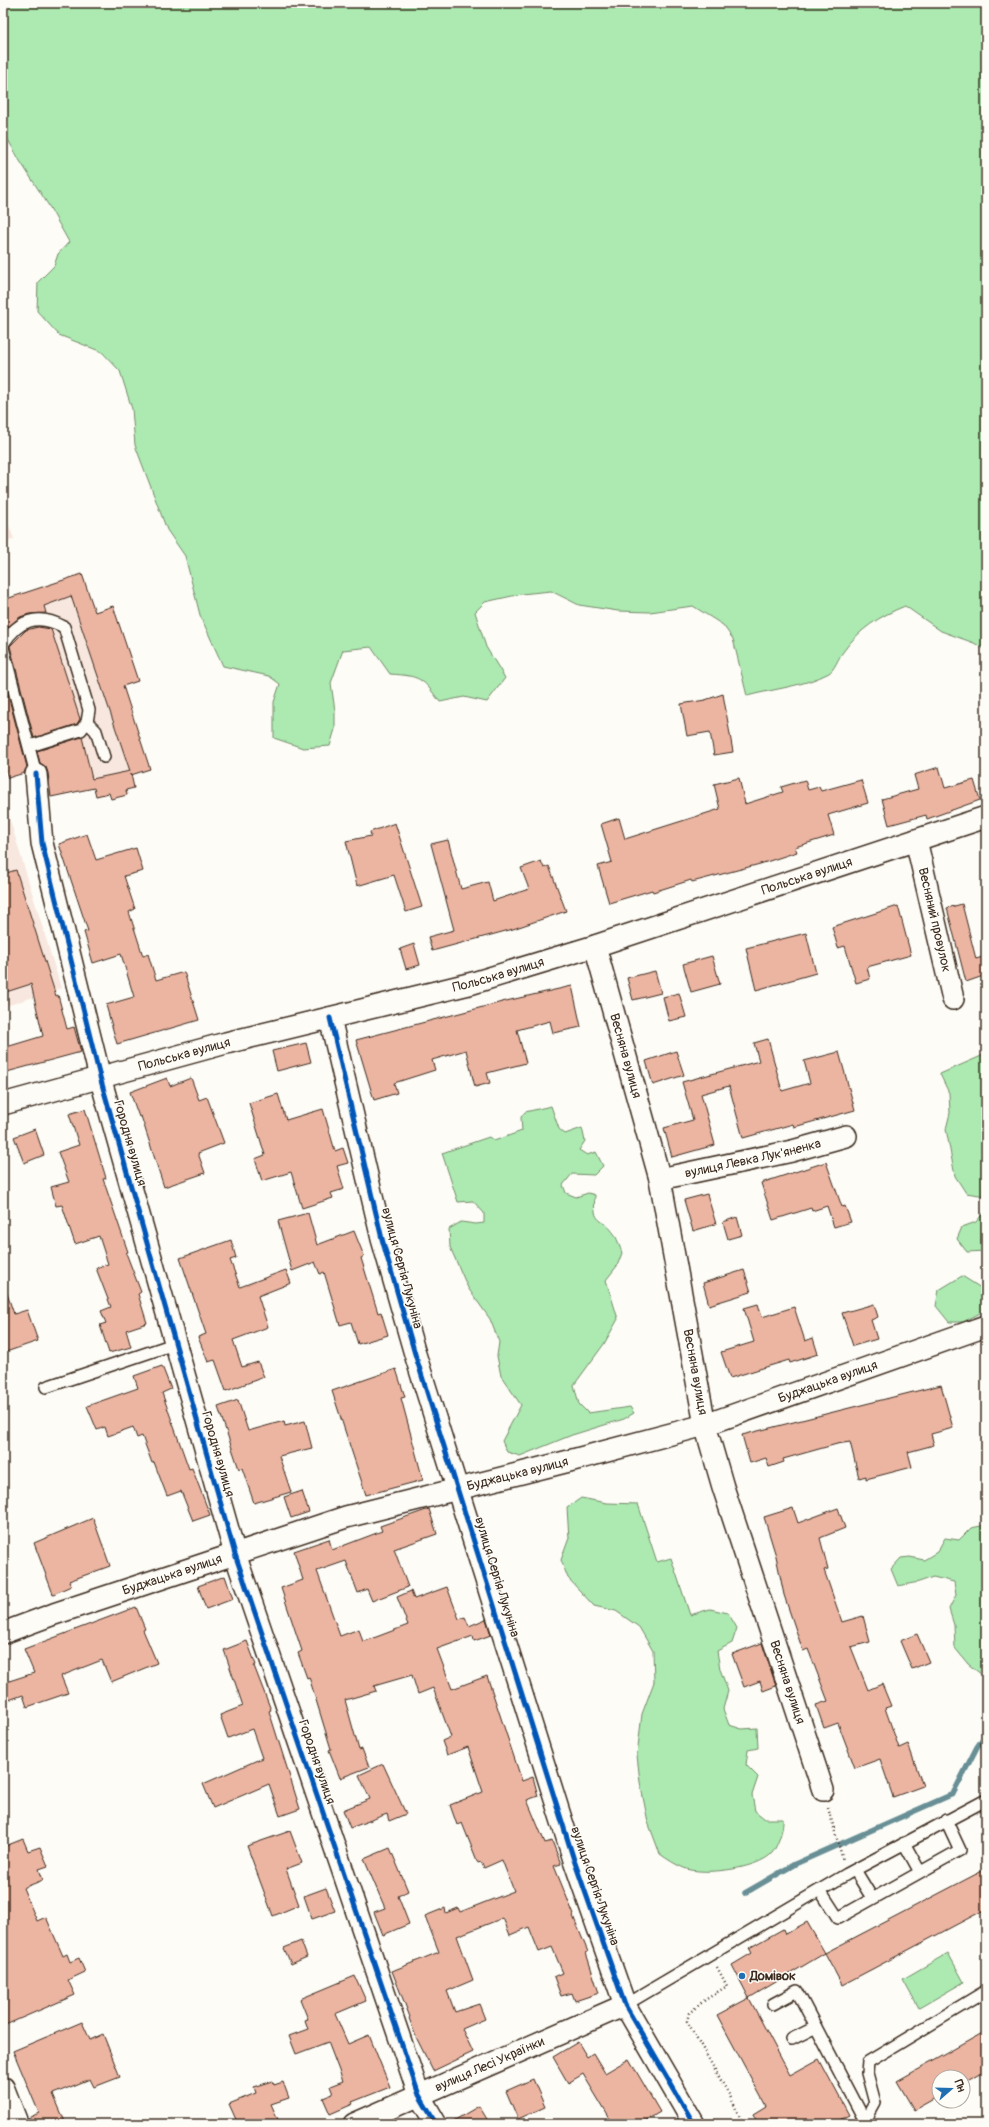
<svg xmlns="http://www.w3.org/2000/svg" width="989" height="2127" font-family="Pangolin,sans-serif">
	<rect width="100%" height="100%" fill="#fdfcf7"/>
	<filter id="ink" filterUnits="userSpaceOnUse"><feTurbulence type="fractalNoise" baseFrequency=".025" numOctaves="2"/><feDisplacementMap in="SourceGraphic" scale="8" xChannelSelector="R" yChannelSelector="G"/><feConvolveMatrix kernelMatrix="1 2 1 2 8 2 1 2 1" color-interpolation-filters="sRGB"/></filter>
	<g filter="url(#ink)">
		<path fill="#f8e7de" d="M3,511L14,539L3,543Z
			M82,573L95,611L113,606L138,681L123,687L150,769L131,775L126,790L127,795L111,799L109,794L96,797L94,788L51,797L44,769L8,778L3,762V600Z
			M3,797L61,988L3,1007Z"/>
		<path fill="#aceab1" stroke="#748a68" d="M3,3H986V650L974,643L941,631L905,606C880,616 859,629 843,652C838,658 835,669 829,673C805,686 773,689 747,696L733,639L723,625L693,606L650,612L618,611L579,605L551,591L521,594L485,602L475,612L486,647L505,678L487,702L464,697L440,702C422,678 421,676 390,674L371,647L343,650L331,683L335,711V729L330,746L303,748L274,738V702L280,684L269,676L223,666L200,615L185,556L167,530L135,445L132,409L120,371L102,352L59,335L37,311L38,282L54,266L58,254L69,242L49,206L20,161L3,131Z
			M986,1054V1196L966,1193L955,1176L946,1129L950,1113L949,1093L940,1074Z
			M551,1106L559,1129L565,1134L582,1128L585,1141L579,1150L587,1155L596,1152L603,1166L594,1175L572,1174L563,1185L566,1193L576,1197L588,1193L595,1195C592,1227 602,1215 615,1235C618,1241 620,1247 622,1253L617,1266L606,1280L618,1319L604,1344L574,1385L579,1404L588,1413L630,1407L634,1413L624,1419L572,1435L520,1456L507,1452L502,1441L521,1405L501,1376L497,1356L499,1342L490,1319L468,1288L450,1247L449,1229L461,1222L476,1224L484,1223V1213L473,1201L458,1202L442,1153L489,1137L494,1141L522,1131L521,1117L525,1112Z
			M986,1210V1251L967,1252L957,1239L962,1227L976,1222Z
			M962,1276L981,1288L986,1287V1310L963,1322H949L936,1306L939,1290Z
			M581,1498L607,1503L638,1504L657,1562L671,1558L690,1615L710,1609L728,1613L737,1628L732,1643L717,1651L720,1669L728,1691L723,1709L729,1725L742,1729L757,1728L758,1748L748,1750L746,1765L758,1777L752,1795L755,1811L765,1819H783C784,1827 778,1846 772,1853C758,1869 703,1876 684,1868C676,1865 667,1859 660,1854L648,1822L640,1782L637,1755L642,1714L654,1682L653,1651L639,1627L616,1611L594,1606L568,1578L561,1560L569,1538L567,1508Z
			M986,1525V1678L968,1664L955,1648L954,1625L949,1609L956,1595L954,1582L933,1577L919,1582L898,1586L891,1569L901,1558L910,1557L924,1560L937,1552L945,1538L959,1540L971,1528Z
			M948,1953L964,1982L919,2008L903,1979Z"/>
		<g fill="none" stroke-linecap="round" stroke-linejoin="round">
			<path stroke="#678f95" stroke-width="5.5" d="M745,1893L795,1864L953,1794L977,1747L986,1734"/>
		</g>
		<path fill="#ecb5a2" stroke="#3b2a1e" d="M82,574L95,612L113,606L138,681L123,686L150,769L131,775V774L134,788L126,790L127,795L111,799L109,793L96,796L94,788L51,797L48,773L46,767L40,763L37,751L82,737L92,779L130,771L71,596L44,606L46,613L29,614L20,617L3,632V600Z
			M38,627L51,629L80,719L77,724L34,738L10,646L26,630Z
			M3,676L27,767L24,773L8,778L3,762Z
			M723,694L733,752L714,755L710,732L687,736L681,704L705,700Z
			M939,767L945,788L974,780L980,800L927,819L926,815L889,825L882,799L918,789L914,775Z
			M739,778L745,804L783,792L781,787L805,780L808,790L819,787L821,791L861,780L868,803L828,815L834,835L795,847L797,852L760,864L692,882L691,880L653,892L652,890L609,903L598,866L612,862L601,824L619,818L625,839L720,809L714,784Z
			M395,823L422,907L406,912L394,875L357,886L346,841L371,836L370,832Z
			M87,834L96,860L136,848L143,871L124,876L135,909L129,912L143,956L148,954L156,980L184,972L199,1020L117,1044L106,1005L134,997L121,954L93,963L84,932L88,931L59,844Z
			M448,840L461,889L488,882L493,901L529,889L521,868L541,861L544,868L549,866L566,911L513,929L432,951L428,937L454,930L431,844Z
			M16,870L56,996L58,995L67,1029L74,1027L81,1052L3,1073V1048L43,1036L31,984L3,993V874Z
			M962,904L976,959L986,956V975L966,982L947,908Z
			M898,906L911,955L867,967L870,979L856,983L845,946L838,948L832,927Z
			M806,933L816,973L756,990L746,948Z
			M414,944L420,965L406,969L400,949Z
			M712,956L720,984L691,992L683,964Z
			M655,971L661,993L633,1000L627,978Z
			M572,986L581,1027L553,1033L550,1021L517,1030L526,1063L487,1073L490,1083L475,1087L466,1050L432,1060L435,1070L394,1083L397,1093L374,1100L356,1040L506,1001Z
			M679,993L686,1017L669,1021L663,997Z
			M768,1039L782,1091L810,1083L804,1061L839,1052L855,1110L794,1127L793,1124L743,1138L729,1086L701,1094L715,1145L672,1157L664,1128L693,1120L682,1082L759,1061L754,1043Z
			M306,1043L311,1062L277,1071L272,1051Z
			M676,1051L684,1075L653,1085L646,1061Z
			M167,1078L170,1086L191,1078L199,1100L207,1097L224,1143L198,1153L205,1173L164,1187L141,1116L139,1117L130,1092Z
			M278,1094L286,1120L323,1109L335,1151L343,1148L348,1163L337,1166L344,1189L331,1193L333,1198L302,1208L291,1172L262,1181L255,1159L265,1155L249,1103Z
			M85,1109L106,1178L103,1179L128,1252L126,1253L141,1292L138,1294L147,1323L126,1330L131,1347L109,1353L100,1325L106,1323L101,1311L111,1307L96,1268L108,1264L99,1236L75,1244L62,1205L56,1206L51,1187L69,1182L58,1152L79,1145L69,1114Z
			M35,1129L44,1155L24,1163L14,1137Z
			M826,1162L842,1207L845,1206L851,1222L834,1227L827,1206L812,1211L811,1208L773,1220L761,1183Z
			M707,1194L716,1224L693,1231L684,1200Z
			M308,1213L317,1245L354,1231L364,1256L361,1258L378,1313L381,1312L388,1335L358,1344L351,1322L340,1325L324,1272L320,1274L315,1262L292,1271L278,1221Z
			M737,1217L742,1235L728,1239L723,1222Z
			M231,1240L236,1258L230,1260L240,1287L286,1270L291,1283L258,1296L268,1327L233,1340L242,1367L258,1362L264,1377L226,1391L215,1360L208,1362L198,1337L206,1334L180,1258Z
			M744,1270L751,1292L709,1305L703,1283Z
			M5,1288L14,1314L27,1310L38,1341L3,1353V1289Z
			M758,1304L762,1317L794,1307L805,1341L813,1338L818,1354L790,1363L789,1360L730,1378L721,1352L754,1342L744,1308Z
			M874,1304L878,1317L871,1320L877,1339L853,1346L842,1313Z
			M162,1366L171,1389L162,1393L189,1469L192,1468L210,1515L193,1521L181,1491L167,1496L154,1462L152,1463L142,1436L137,1438L133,1427L108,1436L105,1427L97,1430L87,1406L138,1388L134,1376Z
			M396,1369L405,1397L401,1398L423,1480L366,1495L332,1391Z
			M941,1385L953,1428L931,1434L934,1445L908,1452L912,1467L866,1479V1476L859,1478L850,1442L837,1444L783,1459L784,1462L769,1467L766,1458L750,1463L742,1435Z
			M238,1400L248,1431L284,1421L285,1426L305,1421L312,1448L279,1456L291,1492L254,1503L242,1468L239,1469L218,1407Z
			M302,1491L309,1512L291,1518L284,1497Z
			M793,1508L798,1523L838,1508L845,1528L820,1538L828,1569L824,1570L842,1622L863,1616L870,1642L851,1647L868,1690L882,1684L891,1706L885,1708L899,1748L908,1744L923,1786L893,1797L880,1759L855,1768L838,1723L824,1728L816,1705L828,1701L808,1649L803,1651L784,1595L776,1556L764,1517Z
			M429,1509L437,1534L394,1549L408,1587L372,1601L367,1589L358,1593L346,1561L317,1571L340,1636L359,1629L363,1642L408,1625L397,1597L411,1591L414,1599L447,1587L459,1619L465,1617L469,1626L486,1619L491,1635L474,1641L473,1636L437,1649L452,1689L487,1676L522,1781L533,1777L538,1796L527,1800L545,1843L552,1841L561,1864L554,1866L574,1915L573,1916L588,1952L586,1953L599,1993L575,2001L572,1993L561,1996L554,1977L563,1973L552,1947L539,1952L529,1927L510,1935L503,1918L457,1936L473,1980L447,1991L455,2012L479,2004L485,2019L462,2029L473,2052L433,2071L416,2037L409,2018L410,2017L392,1971L439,1952L425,1916L445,1908L446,1913L458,1908L460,1912L514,1891L502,1860L484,1868L481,1862L478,1863L462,1823L457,1825L450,1805L483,1792L468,1747L447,1755L442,1741L451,1737L433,1688L418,1694L412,1675L374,1686L376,1691L345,1700L359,1750L362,1749L369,1767L340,1778L329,1750L331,1749L309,1677L307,1678L298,1653L302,1651L281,1588L303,1580L294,1551L329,1539L332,1550L382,1531L380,1526Z
			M93,1518L110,1566L69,1581L71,1586L53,1594L34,1543Z
			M225,1576L233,1599L206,1609L198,1586Z
			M136,1607L145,1629L143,1630L157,1663L111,1682L102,1660L61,1676L68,1693L27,1707L23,1695L3,1702V1683L34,1673L24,1649Z
			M917,1634L929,1662L912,1669L900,1641Z
			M247,1641L256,1665L254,1666L271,1710L269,1711L300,1809L280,1816L269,1784L213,1808L203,1784L262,1758L252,1729L228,1738L220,1715L243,1706L224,1650Z
			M762,1643L776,1686L763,1691L760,1681L744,1687L732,1654Z
			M383,1764L406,1814L389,1821L387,1814L350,1828L343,1810L370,1799L359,1775Z
			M290,1831L302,1863L286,1869L299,1905L273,1916L247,1846Z
			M23,1839L28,1851L40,1847L48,1866L39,1869L43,1880L23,1888L37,1921L46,1917L63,1956L67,1954L70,1962L79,1958L85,1972L68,1980L75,1995L3,2026V1847Z
			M390,1848L408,1891L398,1896L409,1924L383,1935L374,1912L385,1908L364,1859Z
			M986,1869V1909L842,1985L825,1953Z
			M326,1888L335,1911L312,1919L304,1896Z
			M807,1922L825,1953L749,1998L732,1965L752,1953L749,1948L783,1929L785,1934Z
			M301,1941L307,1957L291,1964L284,1948Z
			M355,1976L366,2001L335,2014L348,2044L369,2035L390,2087L352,2102L353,2104L330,2114L323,2098L333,2094L330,2086L343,2081L328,2042L296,2054L289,2036L308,2029L305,2020L308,2019L300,1999Z
			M749,1998L790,2075L819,2059L849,2115L832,2124H758L753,2114L766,2106L717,2015Z
			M82,2022L90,2040L103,2034L120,2077L94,2087L90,2079L53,2094L66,2124H29L28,2118L39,2113L13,2051Z
			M986,2031V2070L963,2083V2077H939V2096L914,2110L897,2081Z
			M578,2042L587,2057L593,2053L605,2073L629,2059L660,2112L640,2124H613L583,2074L568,2083L553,2057Z
			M533,2079L545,2107L518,2119L506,2091Z
			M273,2081L274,2085L283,2082L289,2098L271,2104L280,2124H238L229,2104L256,2093L254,2087Z
			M479,2106L490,2124H448Z"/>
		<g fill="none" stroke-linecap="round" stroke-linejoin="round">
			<g stroke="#3b2a1e" stroke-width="14">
				<path id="lane" d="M3,644C19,619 38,613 64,627L89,710L87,722L81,730L30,746
					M3,648L36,774
					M87,722L96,731L104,757
					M46,1387L174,1344
					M904,1843L920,1872
					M855,1870L872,1898
					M820,1890L838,1918L960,1850L946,1820
					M773,2004L797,1991L865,2121
					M625,2005L847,1874L986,1800
					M792,2039L816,2027
					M859,2124L865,2121L875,2103L867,2073L868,2062L986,1991"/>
			</g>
			<g stroke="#3b2a1e" stroke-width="24">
				<g id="street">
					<path d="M36,774L42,843L100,1077L235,1554L419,2095L436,2124"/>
					<path id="s1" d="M916,840L953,999"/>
					<path id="s2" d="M595,946L660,1179L705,1425L723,1487L823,1790"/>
					<path d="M330,1018L382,1239L415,1354L574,1860L625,2005L694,2124"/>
					<path id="s3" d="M3,1104L226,1043L473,983L595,946L986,817"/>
					<path id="s4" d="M660,1179L792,1151L846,1136"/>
					<path id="s5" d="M3,1633L54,1614L346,1517L569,1461L705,1425L986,1326"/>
					<path id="s6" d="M354,2124L625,2005"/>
				</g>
			</g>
			<g stroke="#3b2a1e" stroke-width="25">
				<path id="primary" d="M3,2088L17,2124"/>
			</g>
			<path stroke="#3b2a1e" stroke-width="2.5" stroke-dasharray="1 3" stroke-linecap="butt" d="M828,1808L843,1860
				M717,1967L727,1986L705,2000L689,2013L687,2021L730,2096L743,2124"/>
			<use href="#lane" stroke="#fdfcf7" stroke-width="11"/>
			<use href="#street" stroke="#fdfcf7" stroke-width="21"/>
			<use href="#primary" stroke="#fdfcf7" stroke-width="22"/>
			<g stroke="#fdfcf7" stroke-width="8">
				<path id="cycleway" d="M36,774L42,843L100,1077L235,1554L419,2095L436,2124
					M330,1018L382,1239L415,1354L574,1860L625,2005L694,2124"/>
			</g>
			<use href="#cycleway" stroke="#0057b8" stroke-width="5"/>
		</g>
	</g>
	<circle fill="#1f6fb2" stroke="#fdfcf7" stroke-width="1.5" cx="742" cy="1976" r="4"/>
	<g text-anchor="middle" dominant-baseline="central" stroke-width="3" stroke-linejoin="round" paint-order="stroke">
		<g font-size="13" fill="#3b2a1e" stroke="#fdfcf7">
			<text stroke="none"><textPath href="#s3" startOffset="836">Польська вулиця</textPath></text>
			<text stroke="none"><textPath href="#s1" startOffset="82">Весняний провулок</textPath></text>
			<text stroke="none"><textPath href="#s3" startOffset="512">Польська вулиця</textPath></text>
			<text stroke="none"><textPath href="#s3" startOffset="188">Польська вулиця</textPath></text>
			<text stroke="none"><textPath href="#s2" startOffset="114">Весняна вулиця</textPath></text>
			<text transform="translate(130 1143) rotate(74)">Городня вулиця</text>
			<text stroke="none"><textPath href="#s4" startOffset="95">вулиця Левка Лук'яненка</textPath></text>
			<text transform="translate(402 1268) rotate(75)">вулиця Сергія Лукуніна</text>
			<text stroke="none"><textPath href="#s2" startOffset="438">Весняна вулиця</textPath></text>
			<text stroke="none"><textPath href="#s5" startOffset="863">Буджацька вулиця</textPath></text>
			<text transform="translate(218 1454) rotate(74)">Городня вулиця</text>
			<text stroke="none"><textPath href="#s5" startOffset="539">Буджацька вулиця</textPath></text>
			<text stroke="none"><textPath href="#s5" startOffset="179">Буджацька вулиця</textPath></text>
			<text transform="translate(497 1577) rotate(73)">вулиця Сергія Лукуніна</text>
			<text stroke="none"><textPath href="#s2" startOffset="762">Весняна вулиця</textPath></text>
			<text transform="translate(317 1762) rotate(71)">Городня вулиця</text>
			<text transform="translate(595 1886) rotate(71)">вулиця Сергія Лукуніна</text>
			<text stroke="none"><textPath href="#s6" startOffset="148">вулиця Лесі Українки</textPath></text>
		</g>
		<g font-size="13" font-weight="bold" fill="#3b2a1e" stroke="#fdfcf7" text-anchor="start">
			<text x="750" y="1976">Домівок</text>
		</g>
	</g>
	<rect width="989" height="2127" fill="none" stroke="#fdfcf7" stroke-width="16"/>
	<rect x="8" y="8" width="973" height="2111" fill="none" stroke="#3b2a1e" stroke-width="1.5" filter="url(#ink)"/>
	<g transform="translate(951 2089) rotate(70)"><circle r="19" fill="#fdfcf7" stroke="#afa8a0"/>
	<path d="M0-3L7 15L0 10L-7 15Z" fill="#1f6fb2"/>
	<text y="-6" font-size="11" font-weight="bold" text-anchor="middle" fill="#3b2a1e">Пн</text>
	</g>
</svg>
